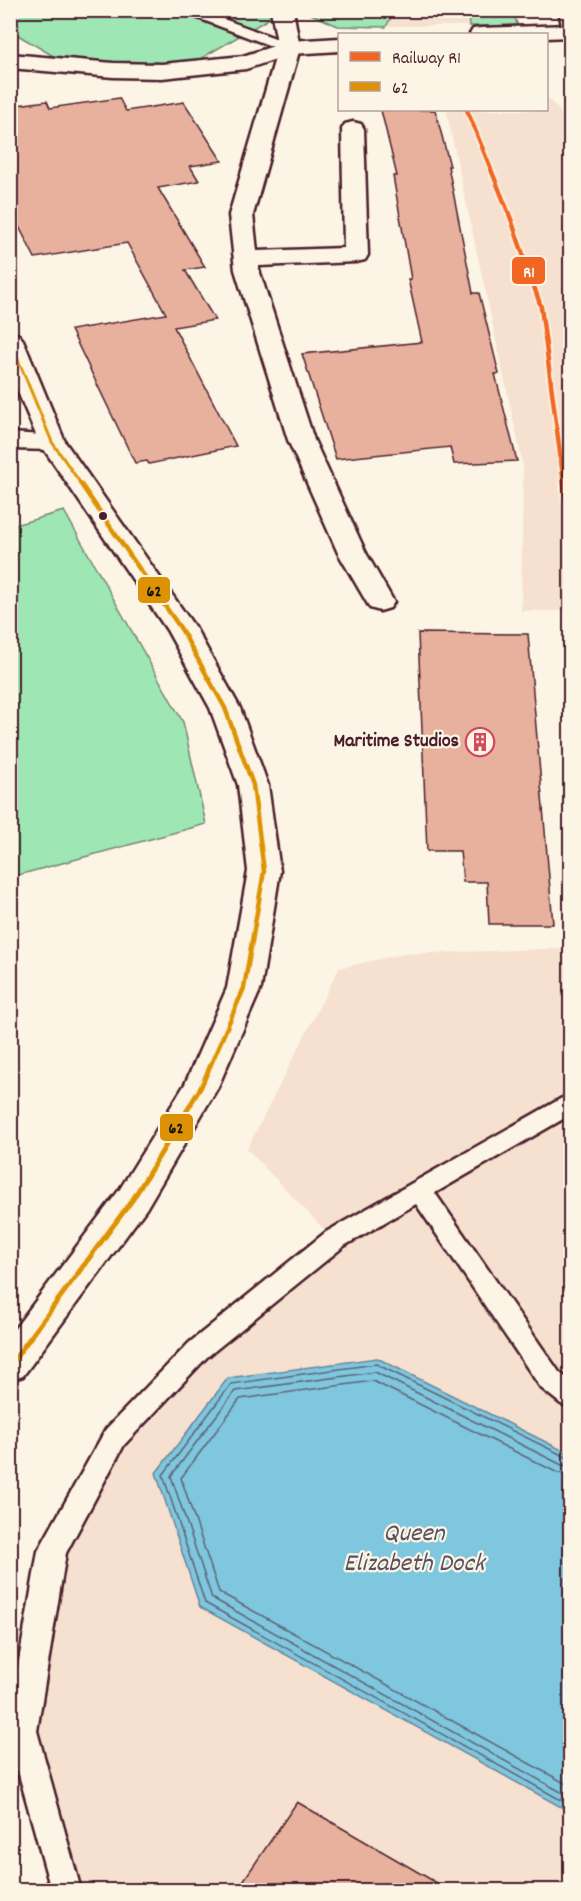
<svg xmlns="http://www.w3.org/2000/svg" width="581" height="1901" font-family="Dekko,sans-serif">
	<rect width="100%" height="100%" fill="#fcf5e5"/>
	<filter id="ink" filterUnits="userSpaceOnUse"><feTurbulence type="fractalNoise" baseFrequency=".0167" numOctaves="2"/><feDisplacementMap in="SourceGraphic" scale="12" xChannelSelector="R" yChannelSelector="G"/><feConvolveMatrix kernelMatrix="1 2 1 2 8 2 1 2 1" color-interpolation-filters="sRGB"/></filter>
	<g filter="url(#ink)">
		<path fill="#f6e1d0" d="M304,10L512,11L518,26H338Z
			M547,98L570,121V611H521L523,465L446,110H546Z
			M570,948V1890H81L37,1730L58,1552L118,1437L202,1352L336,1242L247,1149L339,968L403,954Z"/>
		<path fill="#9ee7b5" stroke="#748370" stroke-width="1.5" d="M11,11H282L200,59L156,66L55,57L11,31Z
			M304,11L394,10V11L386,27L338,26Z
			M468,11H512L518,26H469Z
			M64,511L183,722L206,824L11,877V526Z"/>
		<path fill="#7ec7df" stroke="#698497" stroke-width="1.5" d="M377,1358L570,1454V1812L200,1607L156,1473L228,1378Z"/>
		<g fill="none" stroke-linecap="round" stroke-linejoin="round">
			<path stroke="#5f6273" stroke-width="1.5" d="M570,1459L376,1364L231,1384L163,1475L205,1603L570,1805
				M570,1466L562,1465L375,1372L235,1391L171,1476L212,1598L570,1797
				M570,1475L558,1473L373,1381L240,1399L181,1478L219,1592L570,1786"/>
		</g>
		<path fill="#e8b19e" stroke="#4a1f2b" stroke-width="1.5" d="M119,98L126,111L184,102L222,161L190,166L199,181L158,188L205,267L185,270L215,320L174,327L236,446L149,464L147,461L135,463L71,330L166,314L127,243L35,258L10,209V106L47,101L50,108Z
			M381,110H435L450,166H448L473,293H479L499,374H495L517,461L454,464L450,447L336,459L302,354L422,342L408,279H411L393,176H397Z
			M418,633L528,634L553,924H489L487,882H463L460,851H427Z
			M297,1802L449,1890H237Z"/>
		<g fill="none" stroke-linecap="round" stroke-linejoin="round">
			<g stroke="#4a1f2b" stroke-width="5">
				<path id="service" d="M177,10H199L294,45L296,48L294,51H284Z
					M559,10H570V35L563,31Z
					M570,1095V1115L435,1193L559,1372L570,1381V1407L561,1404L541,1388L416,1204L344,1246L207,1357L124,1445L66,1553L37,1731L81,1890H51L10,1742V1713L38,1551L106,1429L189,1343L326,1232L562,1098Z"/>
			</g>
			<g stroke="#4a1f2b" stroke-width="5">
				<path id="minor" d="M289,41L297,43L300,48L253,215L257,251L344,248L342,129L345,124L353,122L361,124L364,129L368,255L365,260L356,262L259,266V270L314,440L366,553L394,602L390,608L380,611L370,608L338,553L288,440L235,270L229,215L278,48L281,43Z
					M10,433L61,436L65,442L61,448L52,450L10,449Z"/>
			</g>
			<g stroke="#4a1f2b" stroke-width="5">
				<path id="tertiary" d="M570,25V37L546,38V34H470L473,29L481,28Z
					M340,38V51L291,54L246,69L162,78L113,77L10,68V54L113,63L162,64L243,56L289,41Z
					M10,332L19,335L23,340L65,442L196,629L240,708L268,785L280,871L261,988L218,1087L146,1209L23,1376L10,1380V1335L120,1189L185,1084L227,988L248,871L238,785L210,708L167,630L39,442L10,373Z"/>
			</g>
			<g stroke="#4a1f2b" stroke-width="5">
				<path id="primary" d="M271,10H293L300,48L297,53L289,55L281,53L278,48Z"/>
			</g>
			<use href="#service" fill="#fcf5e5" fill-rule="evenodd"/>
			<use href="#minor" fill="#fcf5e5" fill-rule="evenodd"/>
			<use href="#tertiary" fill="#fcf5e5" fill-rule="evenodd"/>
			<use href="#primary" fill="#fcf5e5" fill-rule="evenodd"/>
			<g stroke="#fcf5e5" stroke-width="6">
				<path id="bus-1-far2" d="M10,340L52,442L81,484"/>
			</g>
			<g stroke="#fcf5e5" stroke-width="9">
				<path id="bus-1-far1" d="M80,483L181,629L225,708L253,785L264,871L244,988L201,1087L190,1105"/>
			</g>
			<g stroke="#fcf5e5" stroke-width="10">
				<path id="bus-1" d="M10,1365L133,1199L191,1104"/>
			</g>
			<use href="#bus-1-far2" stroke="#dd9206" stroke-width="3"/>
			<use href="#bus-1-far1" stroke="#dd9206" stroke-width="4.5"/>
			<use href="#bus-1" stroke="#dd9206" stroke-width="5"/>
			<g stroke="#fcf5e5" stroke-width="8">
				<path id="rail-1-far1" d="M467,110L511,219L541,307L564,484"/>
			</g>
			<g stroke="#fcf5e5" stroke-width="10">
				<path id="rail-1" d="M564,483L570,529"/>
			</g>
			<use href="#rail-1-far1" stroke="#f26522" stroke-width="4.5"/>
			<use href="#rail-1" stroke="#f26522" stroke-width="5"/>
		</g>
	</g>
	<defs>
		<g id="building-ring" transform="scale(1.5)"><circle r="9.5" fill="#fcf5e5" stroke="#d1495b" stroke-width="1.5"/><path d="M-4-6H4V6H1V3H-1V6H-4ZM-2.5-4.3h1.7v1.8h-1.7ZM.8-4.3h1.7v1.8H.8ZM-2.5-1h1.7V.8h-1.7ZM.8-1h1.7V.8H.8Z" fill="#d1495b"/></g>
	</defs>
	<g fill-rule="evenodd">
		<use href="#building-ring" x="480" y="742"/>
	</g>
	<circle fill="#4a1f2b" stroke="#fcf5e5" stroke-width="2" cx="103" cy="516" r="5"/>
	<g text-anchor="middle" dominant-baseline="central" stroke-width="4.5" stroke-linejoin="round" paint-order="stroke">
		<g font-size="20" font-weight="bold" fill="#4a1f2b" stroke="#fcf5e5" text-anchor="end">
			<text x="459" y="742">Maritime Studios</text>
		</g>
		<g font-size="26" font-style="italic" fill="#5a5161" stroke="#fcf5e5">
			<text x="414" y="1534">Queen<tspan x="414" dy="30">Elizabeth Dock</tspan></text>
		</g>
	</g>
	<g stroke="#fcf5e5" stroke-width="2">
		<rect x="511" y="256" width="35" height="29" rx="6" fill="#f26522"/>
		<rect x="137" y="576" width="34" height="28" rx="6" fill="#dd9206"/>
		<rect x="159" y="1113" width="35" height="29" rx="6" fill="#dd9206"/>
	</g>
	<g font-size="16" text-anchor="middle" font-weight="bold" fill="#fff">
		<text x="529" y="277">R1</text>
	</g>
	<g font-size="16" text-anchor="middle" font-weight="bold" fill="#111">
		<text x="154" y="596">62</text>
		<text x="176" y="1133">62</text>
	</g>
	<rect width="581" height="1901" fill="none" stroke="#fcf5e5" stroke-width="36"/>
	<rect x="18" y="18" width="545" height="1865" fill="none" stroke="#4a1f2b" stroke-width="2" filter="url(#ink)"/>
	<rect x="338" y="33" width="210" height="78" fill="#fcf5e5" stroke="#b59f9b" stroke-width="1.5"/>
	<rect x="350" y="52" width="30" height="9" fill="#f26522" stroke="#b59f9b" stroke-width="1.5"/>
	<text x="392" y="63" font-size="18" fill="#4a1f2b">Railway R1</text>
	<rect x="350" y="82" width="30" height="9" fill="#dd9206" stroke="#b59f9b" stroke-width="1.5"/>
	<text x="392" y="93" font-size="18" fill="#4a1f2b">62</text>
</svg>
